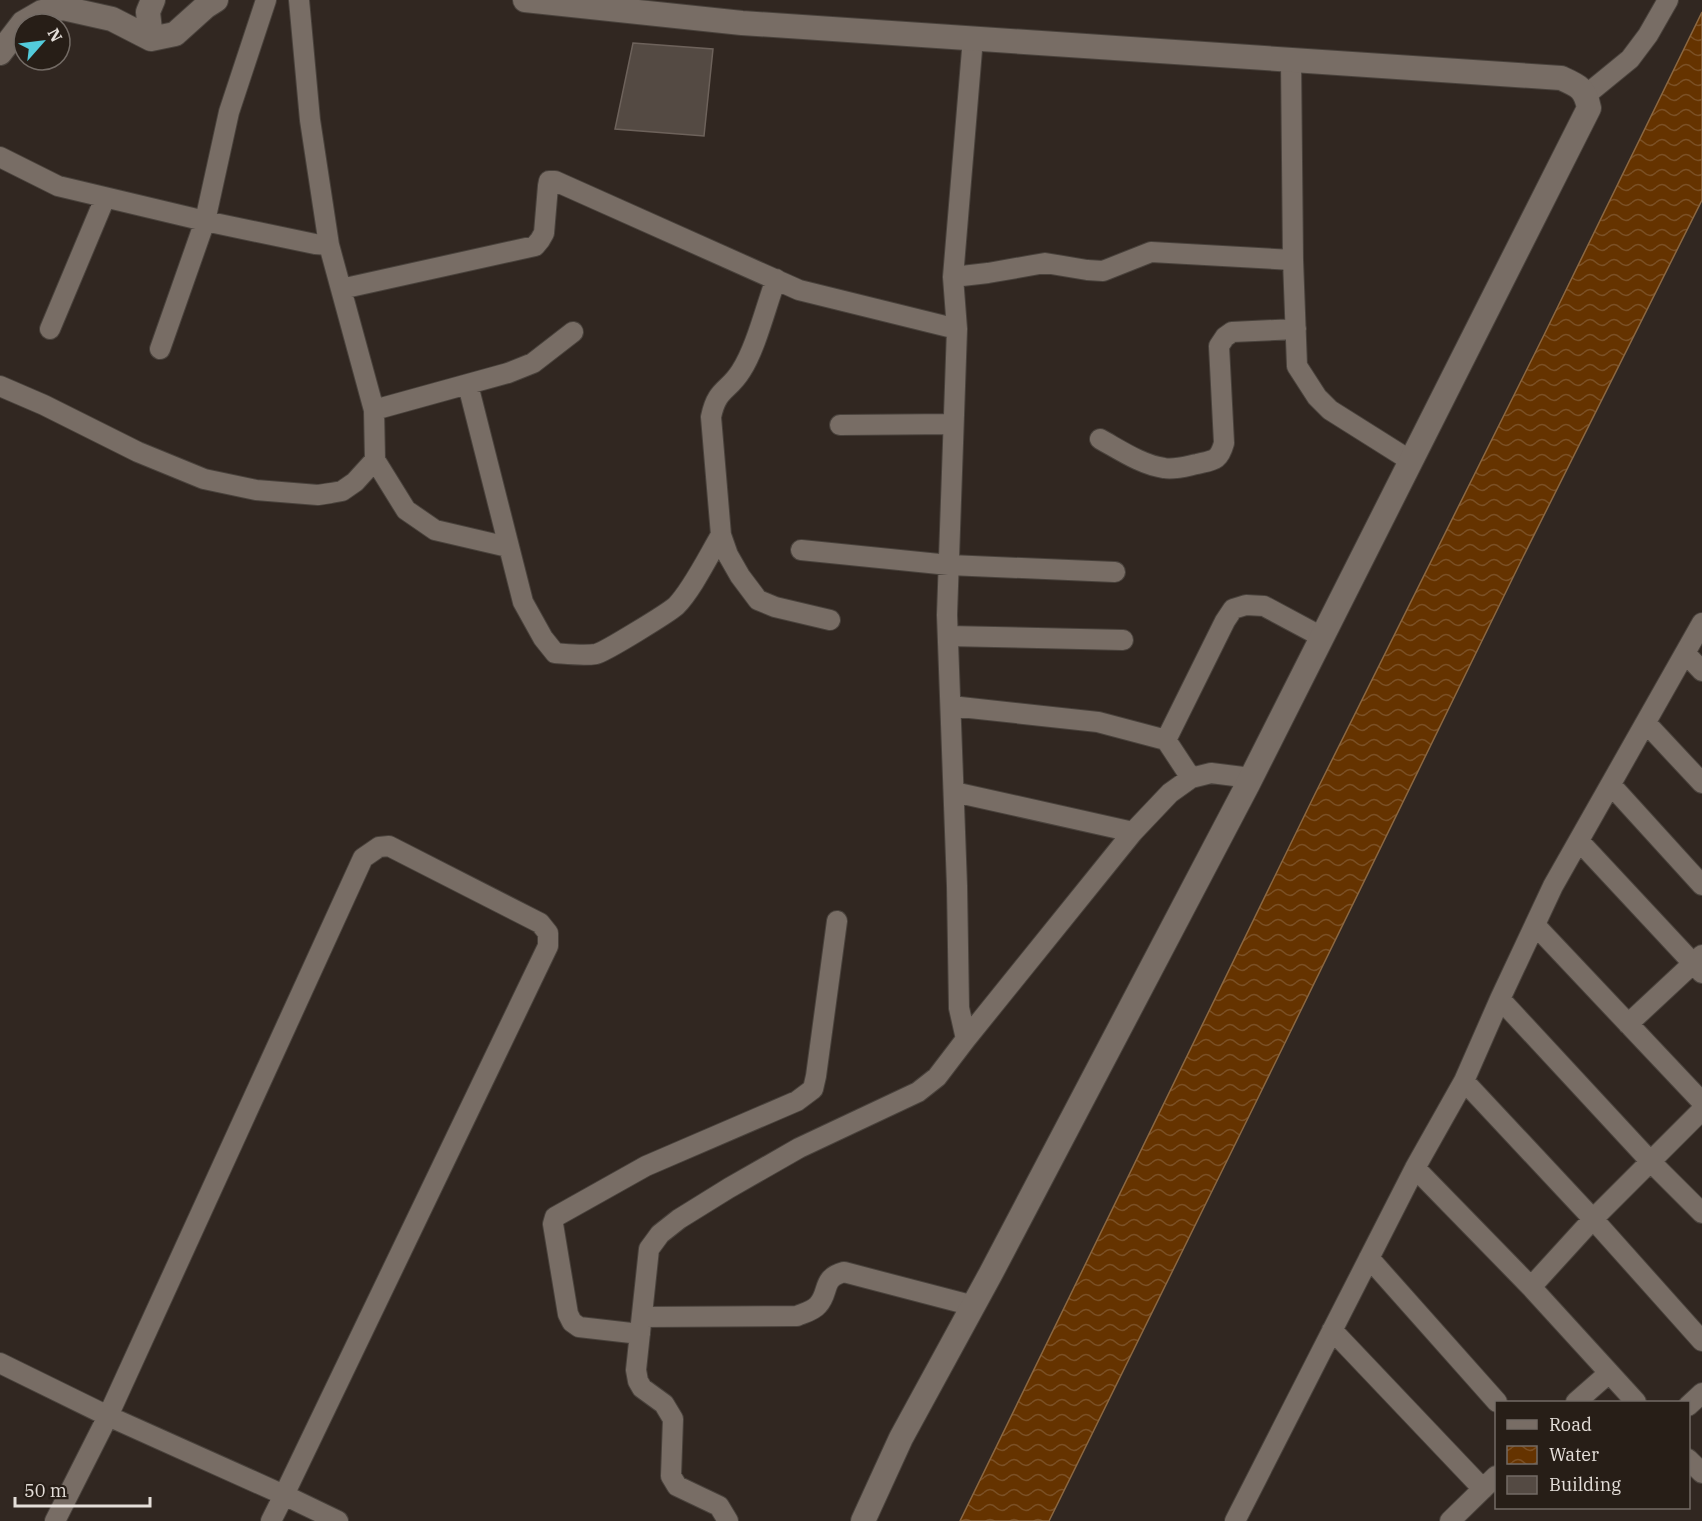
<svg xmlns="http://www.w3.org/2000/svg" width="1702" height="1521" font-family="'IBM Plex Serif',serif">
	<defs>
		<pattern id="water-waves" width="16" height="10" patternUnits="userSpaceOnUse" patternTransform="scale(1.5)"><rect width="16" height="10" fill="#653300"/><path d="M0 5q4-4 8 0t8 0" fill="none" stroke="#7b5025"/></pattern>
	</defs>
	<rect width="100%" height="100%" fill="#312721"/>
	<path fill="url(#water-waves)" stroke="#8b6741" stroke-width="1.5" d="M1702,12V200L1523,557L1255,1104L1049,1521H960L1315,794L1544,335Z"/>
	<path fill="#544a43" stroke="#6d625b" stroke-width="1.5" d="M633,43L713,49L704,136L615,129Z"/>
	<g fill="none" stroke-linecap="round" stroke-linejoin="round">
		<g stroke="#49423c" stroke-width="22">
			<path id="minor" d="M299,0L310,120L329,245L374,410L375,460L406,510L435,530L508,547
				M1291,60L1293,260L1297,366L1317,397L1330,410L1411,461
				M1586,95L1630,59L1648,35L1668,0
				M0,157L58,186L205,221L315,244L329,245
				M953,277L988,273L1045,263L1087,270L1103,271L1151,252L1293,260
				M776,279C766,306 756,348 741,371C728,392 717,388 711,417L721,535L728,555L740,576L758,600L775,607L830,620
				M341,289L535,246L540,240L544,233L548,186L549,181H555L799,290L957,329
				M50,329L105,198
				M160,349L205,221L229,112L266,0
				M468,385L523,602L543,638L555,653C568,654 583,656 596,654C605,652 668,613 676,606C692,590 709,555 721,535
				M0,386L44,405L138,452L204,479L256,490L318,495L331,493L342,491L355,482L375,460
				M374,410L508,373L533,363L573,332
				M840,425L953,424
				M1100,439C1120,450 1142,465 1164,468C1175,470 1187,466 1197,464C1214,460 1219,461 1224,443L1219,346L1225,337L1232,332L1296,329
				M801,550L949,565L1115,572
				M948,636L1123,640
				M1686,654L1702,671
				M951,706L1098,722L1166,740L1191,778
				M1646,723L1702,783
				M1166,740L1225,621L1233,609L1246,605L1264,606L1322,637
				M1611,785L1702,885
				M954,792L1133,832
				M1579,841L1702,973
				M1535,925L1702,1102
				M1500,999L1651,1162L1702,1213
				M1628,1024L1702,955
				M966,1039L959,1008L957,886L947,615L957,329L953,277L973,38
				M1464,1081L1593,1219L1702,1341
				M1415,1168L1531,1287L1636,1402
				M1369,1258L1497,1402
				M1531,1287L1593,1219L1702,1110
				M642,1317L797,1316C804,1313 813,1311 818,1305C830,1292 821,1278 844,1272L974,1306
				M1332,1330L1483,1489
				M640,1334L579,1327L572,1322L568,1314L553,1224L555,1217L646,1166L797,1101L813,1089L816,1076L837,921
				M0,1363L108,1416L284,1495L271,1521
				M1576,1402L1609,1373
				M1688,1406L1702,1393
				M1688,1459L1702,1473
				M55,1521L108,1416L363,858L379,847L389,846L540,923L548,933V946L284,1495L338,1521
				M728,1521L719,1506L677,1486L671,1476L673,1419L664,1404L642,1388L638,1381L636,1370L649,1249L660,1234L679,1219L729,1188L799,1148L918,1092L937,1077L966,1039L1133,832L1170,793L1191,778L1211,773L1251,778
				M1235,1521L1415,1168L1464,1081L1500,999L1553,886L1702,623
				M1450,1521L1496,1476"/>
		</g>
		<g stroke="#49423c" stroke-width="26">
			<path id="tertiary" d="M525,0L742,23L1561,78C1579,86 1585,88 1589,108L1248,784L990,1275L901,1438L863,1521
				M151,39L148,12L153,0
				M0,53L23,23L42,12L63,8L112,19L151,39L175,34L205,7L216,0"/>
		</g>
		<use href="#minor" stroke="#786d65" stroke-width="20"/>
		<use href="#tertiary" stroke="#786d65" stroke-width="24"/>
	</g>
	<rect x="1495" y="1401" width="195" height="108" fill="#271e17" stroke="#736b65" stroke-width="1.5"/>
	<rect x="1507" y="1420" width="30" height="9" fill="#786d65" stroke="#736b65" stroke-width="1.5"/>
	<text x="1549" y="1431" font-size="18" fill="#e5dfda">Road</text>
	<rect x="1507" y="1446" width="30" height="18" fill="url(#water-waves)" stroke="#736b65" stroke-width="1.5"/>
	<text x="1549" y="1461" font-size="18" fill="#e5dfda">Water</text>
	<rect x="1507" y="1476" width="30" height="18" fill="#544a43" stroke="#736b65" stroke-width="1.5"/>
	<text x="1549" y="1491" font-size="18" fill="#e5dfda">Building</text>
	<g transform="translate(42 42) rotate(62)"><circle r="28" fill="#271e17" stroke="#736b65" stroke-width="1.5"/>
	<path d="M0-4.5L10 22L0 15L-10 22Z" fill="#53cbdb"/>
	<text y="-9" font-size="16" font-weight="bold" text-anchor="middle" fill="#e5dfda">N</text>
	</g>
	<path d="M15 1497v9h135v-9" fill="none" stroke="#e5dfda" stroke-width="3"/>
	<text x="24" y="1497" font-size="18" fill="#e5dfda" stroke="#271e17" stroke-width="4.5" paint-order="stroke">50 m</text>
</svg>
